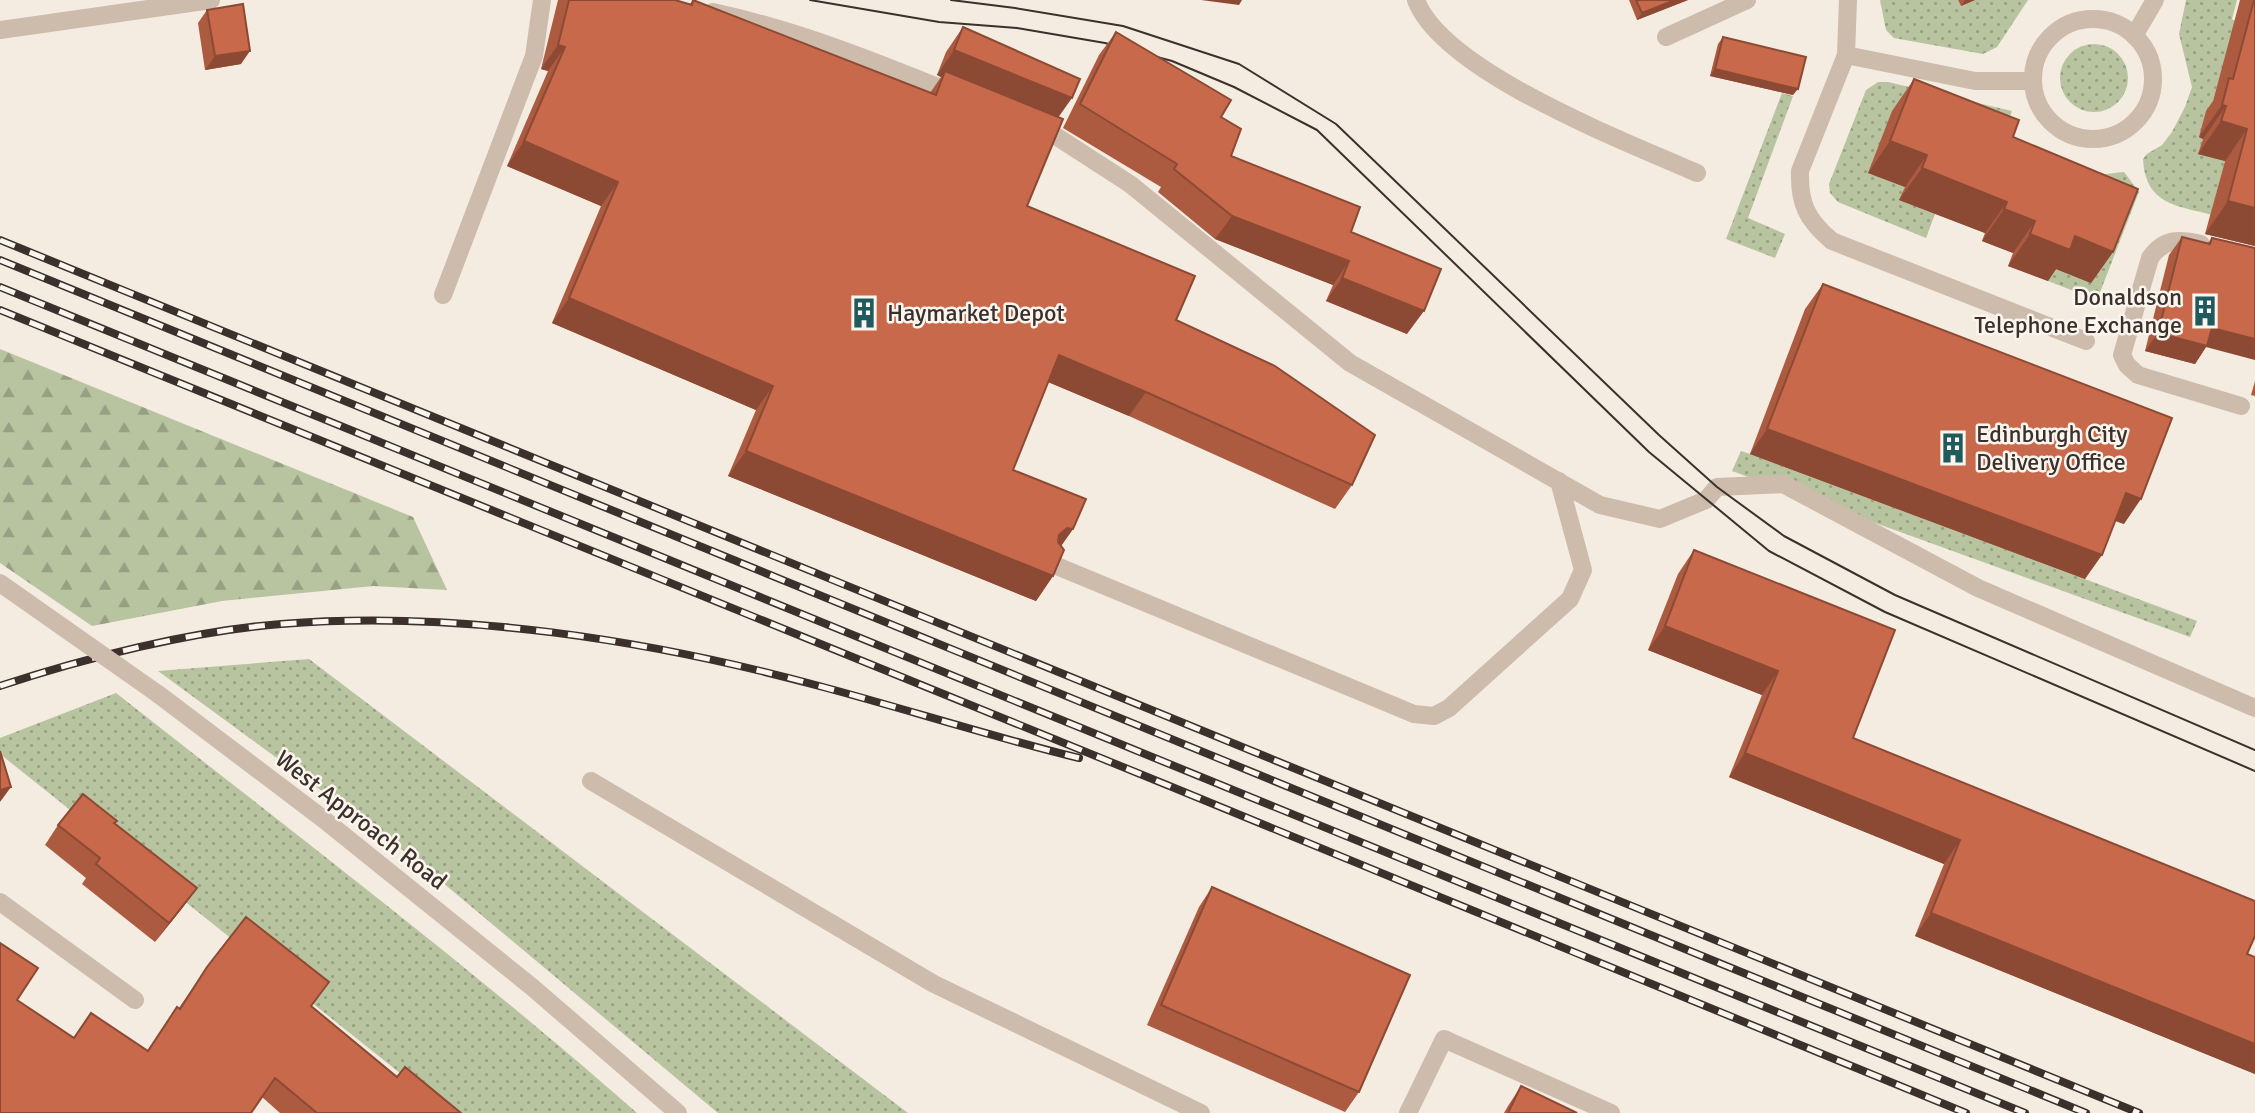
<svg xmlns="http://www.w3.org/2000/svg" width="2255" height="1113" font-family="Signika,sans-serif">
	<defs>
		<pattern id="grass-dots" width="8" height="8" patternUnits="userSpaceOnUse" patternTransform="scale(1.75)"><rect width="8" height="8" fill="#b8c4a0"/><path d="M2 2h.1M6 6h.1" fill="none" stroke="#97a083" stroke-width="1.8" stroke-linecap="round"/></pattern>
		<pattern id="forest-firs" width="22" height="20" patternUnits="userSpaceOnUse" patternTransform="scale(1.75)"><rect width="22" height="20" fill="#b8c4a0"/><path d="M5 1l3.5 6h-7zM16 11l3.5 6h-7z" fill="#97a083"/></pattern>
	</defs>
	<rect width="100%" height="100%" fill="#f4ebe1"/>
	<path fill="url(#grass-dots)" d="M1880,0H1958L1961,6L1975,0H2028L1997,47L1983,54L1894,38L1886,30Z
		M2186,0H2237L2232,19L2235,21L2210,112L2199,137L2203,139L2199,154L2225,161L2212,209L2255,225C2237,221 2219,217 2201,212C2168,205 2145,198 2143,159L2147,154L2162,145L2172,132L2185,107L2192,87L2179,34Z
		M2060 78a34 34 0 1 1 68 0a34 34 0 1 1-68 0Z
		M1878,82H1888L2012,111L1997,152L1868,173L1905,187L1900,200L1935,214L1926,238L1838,202L1830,193L1829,184L1866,90Z
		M1782,93L1793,96L1748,218L1785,234L1775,258L1726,239Z
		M2124,172L2139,192L2097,300L2048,281L2097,175Z
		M1741,451L1750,454L2197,621L2190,637L1732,471Z
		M309,659L908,1113H718L412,857L158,671Z
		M116,693C291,831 470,966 637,1113H450L0,754V738Z"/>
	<path fill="url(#forest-firs)" d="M0,349L413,517L447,590L373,586L222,601L92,626L0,563Z"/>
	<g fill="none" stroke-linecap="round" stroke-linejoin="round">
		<path stroke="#cdbbac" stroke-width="18" d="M1416,0C1443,72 1627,142 1697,173
			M1848,0L1846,55L1800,171C1799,204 1807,220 1832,241L2086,341
			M713,12C797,30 876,62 955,94
			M2033 79a60 60 0 1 1 120 0a60 60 0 1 1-120 0Z
			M0,30L211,0
			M2134,36L2155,0
			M1666,37L1747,0
			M1846,55L1975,81H2033
			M1036,127L1051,133L1130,184L1350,363L1600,505L1660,519L1706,500L1717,487L1783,484L1978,588L2255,708
			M2201,244C2179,239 2164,238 2150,258L2122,355L2127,365L2138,375L2241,406
			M443,295L534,56L542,0
			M1052,564L1414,714L1434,716L1449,708L1570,599L1583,570L1559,481
			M158,694L322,818L532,987L678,1113
			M591,781L934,984L1201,1113
			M0,902L135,1000
			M1408,1113L1444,1039L1611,1113"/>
		<path stroke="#3b302b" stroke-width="2" d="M810,0L939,22L1017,28L1105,43L1172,61L1234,87L1317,130L1649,452L1769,551L1885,612L2255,771
			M951,0L1015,8L1123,26L1239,64L1336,124L1659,435L1717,487L1784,536L1895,595L2255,750"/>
		<g stroke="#3b302b" stroke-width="8">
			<path id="rail" d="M0,240L2139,1113
				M0,260L2086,1113
				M0,287L2025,1113
				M0,310L1172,787L1966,1113
				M0,686C85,658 191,631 281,624C459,610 651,640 823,687C909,710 993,737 1079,758"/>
		</g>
		<use href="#rail" stroke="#fbf5ee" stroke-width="5" stroke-dasharray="16" stroke-linecap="butt"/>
		<path stroke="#cdbbac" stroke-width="18" d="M0,583L158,694"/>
	</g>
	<path fill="#ac5a40" d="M558,0H675L690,4L693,0L930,93L941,77L937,75L946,52L963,27L1059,117L1027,206L1176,320L1352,485L1335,509L1129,416L1048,382L1013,470L1073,529L1061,546L1053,576L1036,601L728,476L756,410L552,323L601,206L507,166L548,71L541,69Z
		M1629,0H1688L1637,20Z
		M1958,0H1975L1961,6Z
		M2240,0H2255V246L2205,234L2225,161L2198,154L2203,139L2199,137L2206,111L2213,101Z
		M207,10L241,64L205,70L198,23Z
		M1116,32L1221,117L1231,156L1351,232L1407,334L1326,301L1333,285L1215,239L1158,192L1161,187L1063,128L1099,55Z
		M1723,37L1793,95L1710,76L1718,44Z
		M1914,79L2013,137L2113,252L2091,283L2056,269L2048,281L2008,266L2013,253L1982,241L1985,233L1899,200L1905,187L1868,173L1892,111Z
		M2182,237L2208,243L2212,238L2206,347L2195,364L2145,351L2169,255Z
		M1823,284L2124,524L2115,521L2085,579L1750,454L1805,309Z
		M2255,381V396L2251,395Z
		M1694,550L1853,738L2247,954L2255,957V1074L1915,936L1944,864L1729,777L1762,695L1648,650L1678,574Z
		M115,823L183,907L155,942L82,884L86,878L45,845L58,825Z
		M1212,887L1359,1092L1345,1112L1147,1025L1199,907Z
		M207,967L311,1007L397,1077L461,1113H280L262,1097L0,1113L17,1000L74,1038L147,1051L177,1007L179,1008Z
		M1521,1086L1577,1113H1504L1508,1106Z"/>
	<path fill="#8c4a34" d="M1201,0H1242L1239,5Z
		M1675,0H1688L1637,20L1642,13Z
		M1965,0H1975L1961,6Z
		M558,45L565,47L548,71L541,69Z
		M954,50L1072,98L1055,122L945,71L941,77L937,75Z
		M250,51L241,64L205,70L215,56Z
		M1715,69L1798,89L1793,95L1710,76Z
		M2222,105L2226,106L2203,139L2199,137Z
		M2221,121L2247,129L2225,161L2198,154Z
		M524,141L618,182L601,206L507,166Z
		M1890,141L1927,155L1905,187L1868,173Z
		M1922,168L2007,202L1985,233L1899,200Z
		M2228,201L2255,208V246L2205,234Z
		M2004,209L2035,221L2013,253L1982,241Z
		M1232,216L1349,261L1333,285L1215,239Z
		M2030,234L2075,236L2113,252L2091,283L2056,269L2048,281L2008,266Z
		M1342,278L1424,311L1407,334L1326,301Z
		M569,298L773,386L756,410L552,323Z
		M2212,328L2255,339V360L2206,347L2195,364L2145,351L2158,333Z
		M1059,355L1146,392L1129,416L1041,379Z
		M1767,429L2102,555L2085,579L1750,454Z
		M746,451L1053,576L1036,601L728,476Z
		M2126,493L2141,499L2124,524L2109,518Z
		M1067,528L1073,529L1056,553L1059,535Z
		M1665,626L1778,671L1762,695L1648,650Z
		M1745,753L1960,840L1944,864L1729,777Z
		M11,787L0,802V790Z
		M197,888L183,907L155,942L169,923Z
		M1931,913L2255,1044V1074L1915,936Z"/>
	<path fill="#c8694b" stroke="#8c4a34" stroke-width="2" d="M569,0H675L692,5L693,0L936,95L945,71L1063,119L1027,206L1195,276L1176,320L1275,366L1375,435L1352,485L1146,392L1059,355L1013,470L1086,499L1073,529L1067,528L1059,535L1058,542L1064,550L1053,576L746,451L773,386L569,298L618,182L524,141L565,47L558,45Z
		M1636,0H1675L1642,13Z
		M2254,0H2255V208L2228,201L2247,129L2221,121L2226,106L2222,105L2229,78L2233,79Z
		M243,4L250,51L215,56L207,10Z
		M963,27L1080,79L1072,98L954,50Z
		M1116,32L1231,100L1221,117L1241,129L1231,156L1360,207L1351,232L1441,269L1424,311L1342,278L1349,261L1232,216L1174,169L1177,164L1080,104Z
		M1723,37L1806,57L1798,89L1715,69Z
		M1914,79L2019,120L2013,137L2138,189L2113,252L2075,236L2070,250L2030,234L2035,221L2004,209L2007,202L1922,168L1927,155L1890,141Z
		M2182,237L2210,244L2212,238L2255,248V339L2212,328L2207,346L2158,333Z
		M1823,284L2172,418L2141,499L2126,493L2102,555L1767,429Z
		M1694,550L1895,630L1853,738L2255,901V936L2247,954L2255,957V1044L1931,913L1960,840L1745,753L1778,671L1665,626Z
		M0,751L11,787L0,790Z
		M83,794L117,821L114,823L197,888L169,923L96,864L100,858L58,825Z
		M1212,887L1410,975L1359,1092L1161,1005Z
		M246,917L329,982L311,1006L397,1077L405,1067L461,1113H317L275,1078L251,1113H0V943L38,968L17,1000L74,1038L91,1013L148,1051L177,1007L180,1009L207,967Z
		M1521,1086L1577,1113H1508Z"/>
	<defs>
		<g id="building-bare" transform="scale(2.415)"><path d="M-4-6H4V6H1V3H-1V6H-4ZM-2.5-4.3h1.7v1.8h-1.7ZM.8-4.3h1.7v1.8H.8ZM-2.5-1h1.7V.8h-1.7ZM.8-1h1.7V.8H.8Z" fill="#1f5a5e" stroke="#fbf5ee" stroke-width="2.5" paint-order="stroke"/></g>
	</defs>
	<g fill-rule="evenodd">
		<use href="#building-bare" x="2205" y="311"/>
		<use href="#building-bare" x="864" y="313"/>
		<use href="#building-bare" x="1953" y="448"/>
	</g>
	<g text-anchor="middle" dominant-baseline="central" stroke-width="5" stroke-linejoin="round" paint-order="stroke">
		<g font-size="24" fill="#3b302b" stroke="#fbf5ee" text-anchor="start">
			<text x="2182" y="297" text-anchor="end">Donaldson<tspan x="2182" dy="28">Telephone Exchange</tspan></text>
			<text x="887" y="313">Haymarket Depot</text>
			<text x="1976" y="434">Edinburgh City<tspan x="1976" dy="28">Delivery Office</tspan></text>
		</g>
		<g font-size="24" fill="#3b302b" stroke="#fbf5ee">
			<text transform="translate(361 820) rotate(38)">West Approach Road</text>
		</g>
	</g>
</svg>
